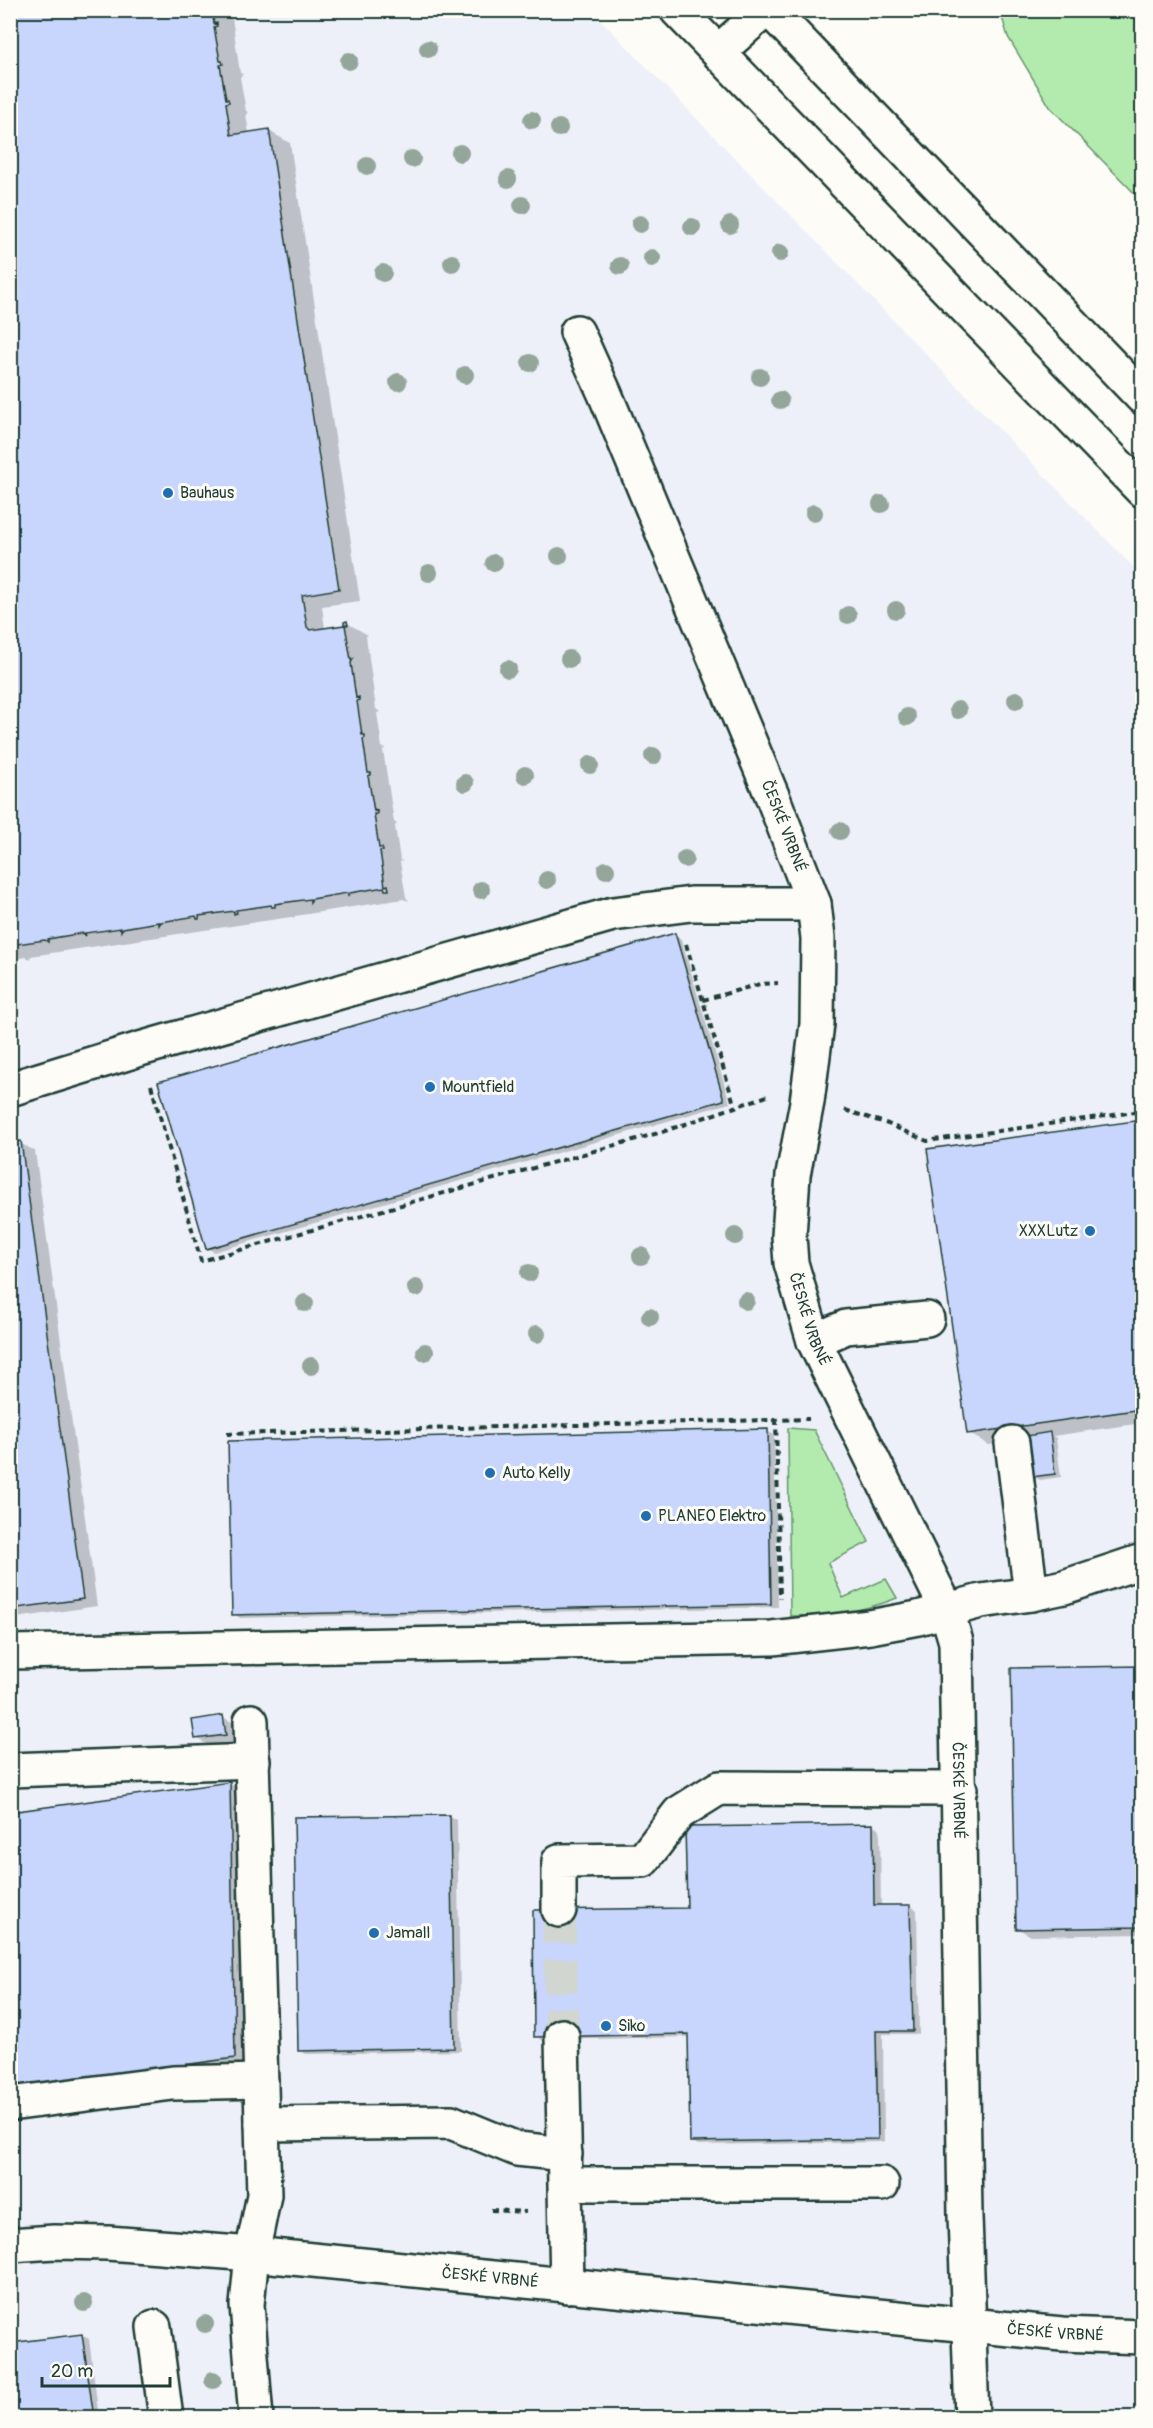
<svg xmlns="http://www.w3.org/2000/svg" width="1153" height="2428" font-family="Pangolin,sans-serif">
	<rect width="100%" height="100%" fill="#fdfcf7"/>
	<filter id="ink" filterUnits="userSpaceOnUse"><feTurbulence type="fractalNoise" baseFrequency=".0167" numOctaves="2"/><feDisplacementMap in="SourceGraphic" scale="12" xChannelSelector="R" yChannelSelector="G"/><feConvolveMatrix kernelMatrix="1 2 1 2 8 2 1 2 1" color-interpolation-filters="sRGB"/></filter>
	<g filter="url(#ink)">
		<path fill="#edf0f8" d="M11,11H592L1142,576V2417L11,2418Z"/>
		<path fill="#b3ebae" stroke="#699471" stroke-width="1.5" d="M1000,11H1142V201L1050,107L1008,37Z
			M788,1428L814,1430L869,1542L828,1563L843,1598L886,1579L897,1598C863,1612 826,1616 790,1616Z"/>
		<path fill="#0003" d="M10,10H231L240,73L243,74L240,77L246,111L249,113L246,114L249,134L269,131L290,143L360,601L322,606L325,629L346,626L347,623L368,635L366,636L376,709L380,712L377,713L382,747L386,749L383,750L394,822L397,824L395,826L400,860L403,861L400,862L406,897L409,901L403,899L295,916L294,918L291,917L31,956L30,959L26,957L10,960Z
			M675,935L681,939L730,1103L214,1252L207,1248Z
			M1142,1121V1423L1053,1436L1056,1438L1061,1477L1040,1480L1033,1476L1028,1439L989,1445L968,1433L929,1151Z
			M20,1143L35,1151L97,1606L10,1619V1144Z
			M767,1431L774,1435L778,1607L240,1618L234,1614Z
			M1142,1668V1934L1031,1936L1017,1928L1013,1669Z
			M223,1717L243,1729L246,1746L217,1750L196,1738Z
			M230,1784L244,1792L249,2065L10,2097Z
			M450,1816L457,1820L461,2051L306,2054L299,2050Z
			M873,1825L880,1829L881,1907L910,1906L917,1910L919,2034H883L884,2142L698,2145L691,2141L690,2037L542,2040L536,2036L688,1910Z
			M82,2335L89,2339L99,2418H10Z"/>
		<path fill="#c8d5fc" stroke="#1f3d34" stroke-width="1.5" d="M10,10H212L214,24L217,23V26L214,27L220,61H222L223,64L220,65L226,99H228L229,102L226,103L231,135L269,129L339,589L302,595L307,627L310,630L344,625V622L347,621L348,625H345L351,660L353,659L351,663L356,698L359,697V700L357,701L362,735H365V738L363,739L368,773H371V775L368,776L374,811L377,810V814H374L379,848H382L383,851H380L385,886L388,885L389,890H385L384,887L350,893L348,896L347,893L312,899L310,902V899L275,904V907H272L271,905L236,910L237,913L234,914V911L199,916V919H197L196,916L161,922L159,925V922L123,928L121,931V928L85,933L86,936L83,933L48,939V942L45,940L10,945Z
			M675,933L724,1100L206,1249L158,1082Z
			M1142,1120V1409L967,1434L927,1149Z
			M21,1141L83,1599L10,1609V1142Z
			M768,1429L771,1604L232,1615L228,1441Z
			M1050,1432L1055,1474L1031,1477L1026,1436Z
			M1142,1666V1927L1016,1929L1011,1668Z
			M223,1715L226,1735L195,1739L192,1720Z
			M230,1782L235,2058L10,2088V1812Z
			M450,1815L454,2048L298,2051L294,1817Z
			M873,1824L874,1905H910L913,2031H876L878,2139L690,2142L688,2034L534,2037L533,1910L687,1908L685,1827Z
			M82,2334L94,2418H10V2343Z"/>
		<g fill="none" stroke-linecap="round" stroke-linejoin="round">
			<path stroke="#d1d6d0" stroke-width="33" stroke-dasharray="33 16" stroke-linecap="butt" d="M559,1910L562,2036"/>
			<g stroke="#1f3d34" stroke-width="38">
				<g id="minor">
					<path d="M718,52L765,10"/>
					<path id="s1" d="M577,332L605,394L773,798L814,904L818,938L817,1024L807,1102L793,1175L789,1236L791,1263L814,1341L946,1608L956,1642L965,2216L972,2418"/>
					<path d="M10,1089L140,1049L613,914L691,904H814"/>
					<path d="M814,1341L846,1327L927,1319"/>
					<path d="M1012,1443L1031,1594"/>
					<path d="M10,1652L772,1638L870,1627L918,1618L981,1601L1031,1594L1064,1587L1142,1561"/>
					<path d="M251,1721L264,2195L252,2254L247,2305L256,2418"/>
					<path d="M10,1770L253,1761"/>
					<path d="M559,1910V1861L643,1860L679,1813L719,1788L960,1789"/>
					<path d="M562,2036L567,2286"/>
					<path d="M10,2104L173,2083L261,2081"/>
					<path d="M262,2124L451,2122L517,2149L565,2154"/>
					<path d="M566,2184H882"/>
					<path id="s2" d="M10,2245L54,2242L108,2243L252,2254L969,2325L1062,2334L1142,2337"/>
					<path d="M154,2327L166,2418"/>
				</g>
			</g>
			<g stroke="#1f3d34" stroke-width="38">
				<path id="major" d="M677,10L1142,490
					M770,10L1142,397"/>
			</g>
			<path stroke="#1f3d34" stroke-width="4" stroke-dasharray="6 4.5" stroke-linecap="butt" d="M686,944L735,1107
				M703,1000L760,984L778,983
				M151,1085L201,1261L662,1132L770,1095
				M845,1110L888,1124L927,1141L1142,1111
				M776,1419L780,1598
				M227,1434L809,1419
				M491,2210L526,2212"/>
			<use href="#minor" stroke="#fdfcf7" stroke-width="33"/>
			<use href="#major" stroke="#fdfcf7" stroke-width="33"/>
		</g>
		<g fill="#93a699">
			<circle cx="428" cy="49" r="9"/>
			<circle cx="349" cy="61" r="9"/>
			<circle cx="532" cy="120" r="9"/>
			<circle cx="559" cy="128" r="9"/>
			<circle cx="460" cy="153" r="9"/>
			<circle cx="412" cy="159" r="9"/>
			<circle cx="367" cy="166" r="9"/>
			<circle cx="508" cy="179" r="9"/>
			<circle cx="522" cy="205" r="9"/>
			<circle cx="640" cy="224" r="9"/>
			<circle cx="730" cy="225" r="9"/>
			<circle cx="692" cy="227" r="9"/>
			<circle cx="780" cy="253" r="9"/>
			<circle cx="652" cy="258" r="9"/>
			<circle cx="452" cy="263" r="9"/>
			<circle cx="620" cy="266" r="9"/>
			<circle cx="383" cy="273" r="9"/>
			<circle cx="530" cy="363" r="9"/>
			<circle cx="465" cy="375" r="9"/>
			<circle cx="760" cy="377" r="9"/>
			<circle cx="398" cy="382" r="9"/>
			<circle cx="780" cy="400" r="9"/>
			<circle cx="881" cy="504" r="9"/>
			<circle cx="814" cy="513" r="9"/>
			<circle cx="559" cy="556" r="9"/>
			<circle cx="494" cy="563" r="9"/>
			<circle cx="429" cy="573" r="9"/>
			<circle cx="896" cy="610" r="9"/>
			<circle cx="848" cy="615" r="9"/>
			<circle cx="569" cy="659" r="9"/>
			<circle cx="508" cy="669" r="9"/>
			<circle cx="1016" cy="700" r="9"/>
			<circle cx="958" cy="710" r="9"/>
			<circle cx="907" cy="717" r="9"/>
			<circle cx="653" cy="756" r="9"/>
			<circle cx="590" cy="765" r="9"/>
			<circle cx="525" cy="775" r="9"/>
			<circle cx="465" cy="783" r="9"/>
			<circle cx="840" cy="831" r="9"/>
			<circle cx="685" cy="859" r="9"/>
			<circle cx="606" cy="870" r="9"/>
			<circle cx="547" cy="880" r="9"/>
			<circle cx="481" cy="890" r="9"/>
			<circle cx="735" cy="1236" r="9"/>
			<circle cx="641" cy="1256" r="9"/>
			<circle cx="529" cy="1273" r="9"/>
			<circle cx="416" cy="1288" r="9"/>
			<circle cx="746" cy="1301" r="9"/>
			<circle cx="305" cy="1303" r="9"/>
			<circle cx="650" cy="1317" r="9"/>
			<circle cx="537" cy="1334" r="9"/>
			<circle cx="425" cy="1352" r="9"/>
			<circle cx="311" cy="1366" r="9"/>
			<circle cx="84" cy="2303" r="9"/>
			<circle cx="205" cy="2324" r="9"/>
			<circle cx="213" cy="2380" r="9"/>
		</g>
	</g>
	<g fill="#1f6fb2" stroke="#fdfcf7" stroke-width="2">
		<circle cx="168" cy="493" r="6"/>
		<circle cx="430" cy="1087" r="6"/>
		<circle cx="1090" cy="1231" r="6"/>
		<circle cx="490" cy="1473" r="6"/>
		<circle cx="646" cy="1516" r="6"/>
		<circle cx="374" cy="1933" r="6"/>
		<circle cx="606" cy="2026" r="6"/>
	</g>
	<g text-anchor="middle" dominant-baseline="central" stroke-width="6" stroke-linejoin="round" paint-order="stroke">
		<g font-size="16" fill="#1f3d34" stroke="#fdfcf7" text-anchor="start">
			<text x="180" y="493">Bauhaus</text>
			<text x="442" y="1087">Mountfield</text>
			<text x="1078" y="1231" text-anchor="end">XXXLutz</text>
			<text x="502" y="1473">Auto Kelly</text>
			<text x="658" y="1516">PLANEO Elektro</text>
			<text x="386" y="1933">Jamall</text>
			<text x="618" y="2026">Siko</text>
		</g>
		<g font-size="16" fill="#1f3d34" stroke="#fdfcf7">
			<text stroke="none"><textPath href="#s1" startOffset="536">ČESKÉ VRBNÉ</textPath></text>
			<text stroke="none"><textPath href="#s1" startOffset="1040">ČESKÉ VRBNÉ</textPath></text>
			<text stroke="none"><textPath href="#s1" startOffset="1544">ČESKÉ VRBNÉ</textPath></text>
			<text stroke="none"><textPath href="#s2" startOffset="482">ČESKÉ VRBNÉ</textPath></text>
			<text stroke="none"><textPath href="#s2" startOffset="1050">ČESKÉ VRBNÉ</textPath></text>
		</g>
	</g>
	<rect width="1153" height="2428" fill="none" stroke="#fdfcf7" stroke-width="36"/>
	<rect x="18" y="18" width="1117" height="2392" fill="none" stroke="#1f3d34" stroke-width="2" filter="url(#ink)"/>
	<path d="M42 2377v9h128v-9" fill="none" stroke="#1f3d34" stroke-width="3"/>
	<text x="51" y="2377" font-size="18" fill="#1f3d34" stroke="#fdfcf7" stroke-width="4.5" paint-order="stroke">20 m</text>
</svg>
